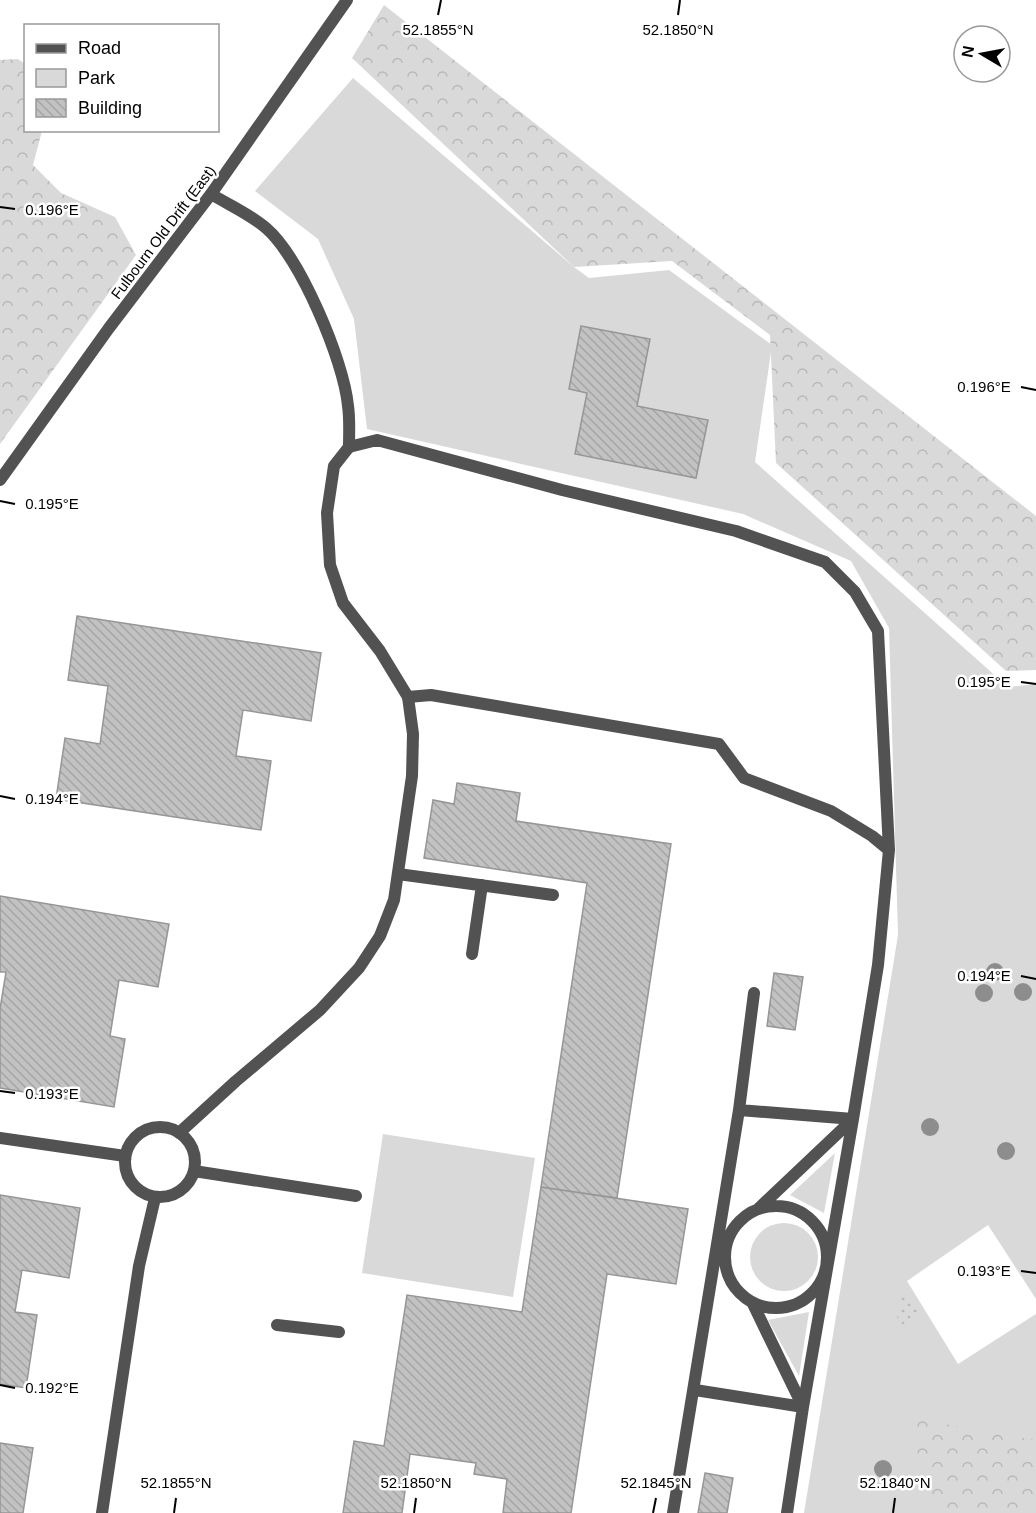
<svg xmlns="http://www.w3.org/2000/svg" width="1036" height="1513" font-family="Helvetica,sans-serif">
	<defs>
		<pattern id="forest-crowns" width="20" height="18" patternUnits="userSpaceOnUse" patternTransform="scale(1.5)"><rect width="20" height="18" fill="#d9d9d9"/><path d="M2 6a3 3 0 1 1 6 0M12 15a3 3 0 1 1 6 0" fill="none" stroke="#b8b8b8"/></pattern>
		<pattern id="garden-dots" width="8" height="8" patternUnits="userSpaceOnUse" patternTransform="scale(1.5)"><rect width="8" height="8" fill="#d9d9d9"/><path d="M2 2h.1M6 6h.1" fill="none" stroke="#b8b8b8" stroke-width="1.8" stroke-linecap="round"/></pattern>
		<pattern id="building-back-hatch" width="6" height="6" patternUnits="userSpaceOnUse" patternTransform="scale(1.5)"><rect width="6" height="6" fill="#c2c2c2"/><path d="M-1 5l2 2M0 0l6 6M5-1l2 2" fill="none" stroke="#a5a5a5"/></pattern>
	</defs>
	<rect width="100%" height="100%" fill="#fff"/>
	<path fill="#d9d9d9" d="M353,78L574,267L589,278L669,270L772,345L755,462L1008,687L1036,684V1299L988,1225L907,1281L958,1364L1036,1314V1513H804L898,935L889,628L851,561L743,514L367,429L354,319L318,239L255,191Z
		M383,1134L535,1158L513,1297L362,1273Z
		M835,1153L824,1213L790,1195Z
		M750 1257a34 34 0 1 1 68 0a34 34 0 1 1-68 0Z
		M809,1312L799,1376L768,1320Z"/>
	<path fill="url(#forest-crowns)" d="M384,5L1036,516V670L1006,671L776,463L770,335L672,261L574,267L352,58Z
		M18,59L25,64L26,130L42,131L33,165L61,193L115,217L136,255L0,444V60Z
		M905,1417L1036,1440V1513H939Z"/>
	<path fill="url(#garden-dots)" d="M903,1290L920,1314L895,1329Z"/>
	<path fill="url(#building-back-hatch)" stroke="#969696" stroke-width="1.5" d="M581,326L650,339L637,406L708,420L696,478L575,454L587,393L569,389Z
		M77,616L321,653L311,721L243,710L236,756L271,761L261,830L56,799L65,738L100,744L108,686L68,680Z
		M457,783L520,793L516,821L671,844L617,1198L541,1187L587,883L424,858L433,800L454,804Z
		M0,896L169,924L158,987L119,980L110,1036L125,1039L114,1107L0,1088V1009L6,972H0Z
		M774,973L803,977L795,1030L767,1026Z
		M541,1187L688,1209L676,1284L607,1274L571,1513H503L507,1479L474,1474L476,1463L410,1454L402,1513H343L354,1441L384,1446L407,1295L522,1312Z
		M0,1195L80,1208L69,1278L22,1270L15,1312L37,1315L26,1388L0,1384Z
		M0,1443L33,1448L23,1513H0Z
		M705,1473L733,1478L727,1513H698Z"/>
	<g fill="none" stroke-linecap="round" stroke-linejoin="round">
		<path stroke="#525252" stroke-width="12" d="M349,447L377,440L562,490L736,531L825,562L855,592L878,631L889,850L878,965L853,1119L803,1407L787,1513
			M408,697L431,695L719,744L744,778L831,811L872,836L889,850
			M398,874L553,895
			M472,954L482,885
			M739,1110L853,1119L758,1209
			M0,1138L125,1156
			M194,1171L356,1196
			M725 1257a51 51 0 1 1 102 0a51 51 0 1 1-102 0Z
			M277,1325L339,1332
			M695,1390L803,1407L753,1304
			M673,1513L739,1110L754,993"/>
		<path stroke="#525252" stroke-width="12" d="M0,480L109,328L211,194L347,0
			M125 1162a35 35 0 1 1 70 0a35 35 0 1 1-70 0Z
			M179,1133L236,1081L320,1010L359,968L380,936L394,900L412,776L413,734L408,697L380,651L343,603L330,565L327,513L334,466L349,447C349,434 350,419 348,406C344,361 300,257 266,228C250,214 229,205 211,194
			M102,1513L139,1266L155,1198"/>
	</g>
	<g fill="#8d8d8d">
		<circle cx="995" cy="972" r="9"/>
		<circle cx="1023" cy="992" r="9"/>
		<circle cx="984" cy="993" r="9"/>
		<circle cx="930" cy="1127" r="9"/>
		<circle cx="1006" cy="1151" r="9"/>
		<circle cx="883" cy="1469" r="9"/>
	</g>
	<path fill="none" stroke="#000" stroke-width="2" d="M438,15L441,0M678,15L680,0M0,207L15,209M1021,387L1036,390M0,501L15,504M1021,682L1036,684M0,796L15,799M1021,976L1036,979M0,1091L15,1093M1021,1271L1036,1273M0,1385L15,1388M174,1513L176,1498M414,1513L416,1498M653,1513L656,1498M893,1513L895,1498"/>
	<g text-anchor="middle" dominant-baseline="central" stroke-width="5" stroke-linejoin="round" paint-order="stroke">
		<g font-size="15" fill="#000" stroke="#fff">
			<text transform="translate(163 232) rotate(-53)">Fulbourn Old Drift (East)</text>
		</g>
	</g>
	<g font-size="15" text-anchor="middle" fill="#000" stroke="#fff" stroke-width="5" stroke-linejoin="round" paint-order="stroke">
		<text x="438" y="35">52.1855°N</text>
		<text x="678" y="35">52.1850°N</text>
		<text x="52" y="215">0.196°E</text>
		<text x="984" y="392">0.196°E</text>
		<text x="52" y="509">0.195°E</text>
		<text x="984" y="687">0.195°E</text>
		<text x="52" y="804">0.194°E</text>
		<text x="984" y="981">0.194°E</text>
		<text x="52" y="1099">0.193°E</text>
		<text x="984" y="1276">0.193°E</text>
		<text x="52" y="1393">0.192°E</text>
		<text x="176" y="1488">52.1855°N</text>
		<text x="416" y="1488">52.1850°N</text>
		<text x="656" y="1488">52.1845°N</text>
		<text x="895" y="1488">52.1840°N</text>
	</g>
	<rect x="24" y="24" width="195" height="108" fill="#ffffff" stroke="#999999" stroke-width="1.5"/>
	<rect x="36" y="44" width="30" height="9" fill="#525252" stroke="#999999" stroke-width="1.5"/>
	<text x="78" y="54" font-size="18" fill="#000000">Road</text>
	<rect x="36" y="69" width="30" height="18" fill="#d9d9d9" stroke="#999999" stroke-width="1.5"/>
	<text x="78" y="84" font-size="18" fill="#000000">Park</text>
	<rect x="36" y="99" width="30" height="18" fill="url(#building-back-hatch)" stroke="#999999" stroke-width="1.5"/>
	<text x="78" y="114" font-size="18" fill="#000000">Building</text>
	<g transform="translate(982 54) rotate(280)"><circle r="28" fill="#ffffff" stroke="#999999" stroke-width="1.5"/>
	<path d="M0-4.5L10 22L0 15L-10 22Z" fill="#000000"/>
	<text y="-9" font-size="16" font-weight="bold" text-anchor="middle" fill="#000000">N</text>
	</g>
</svg>
